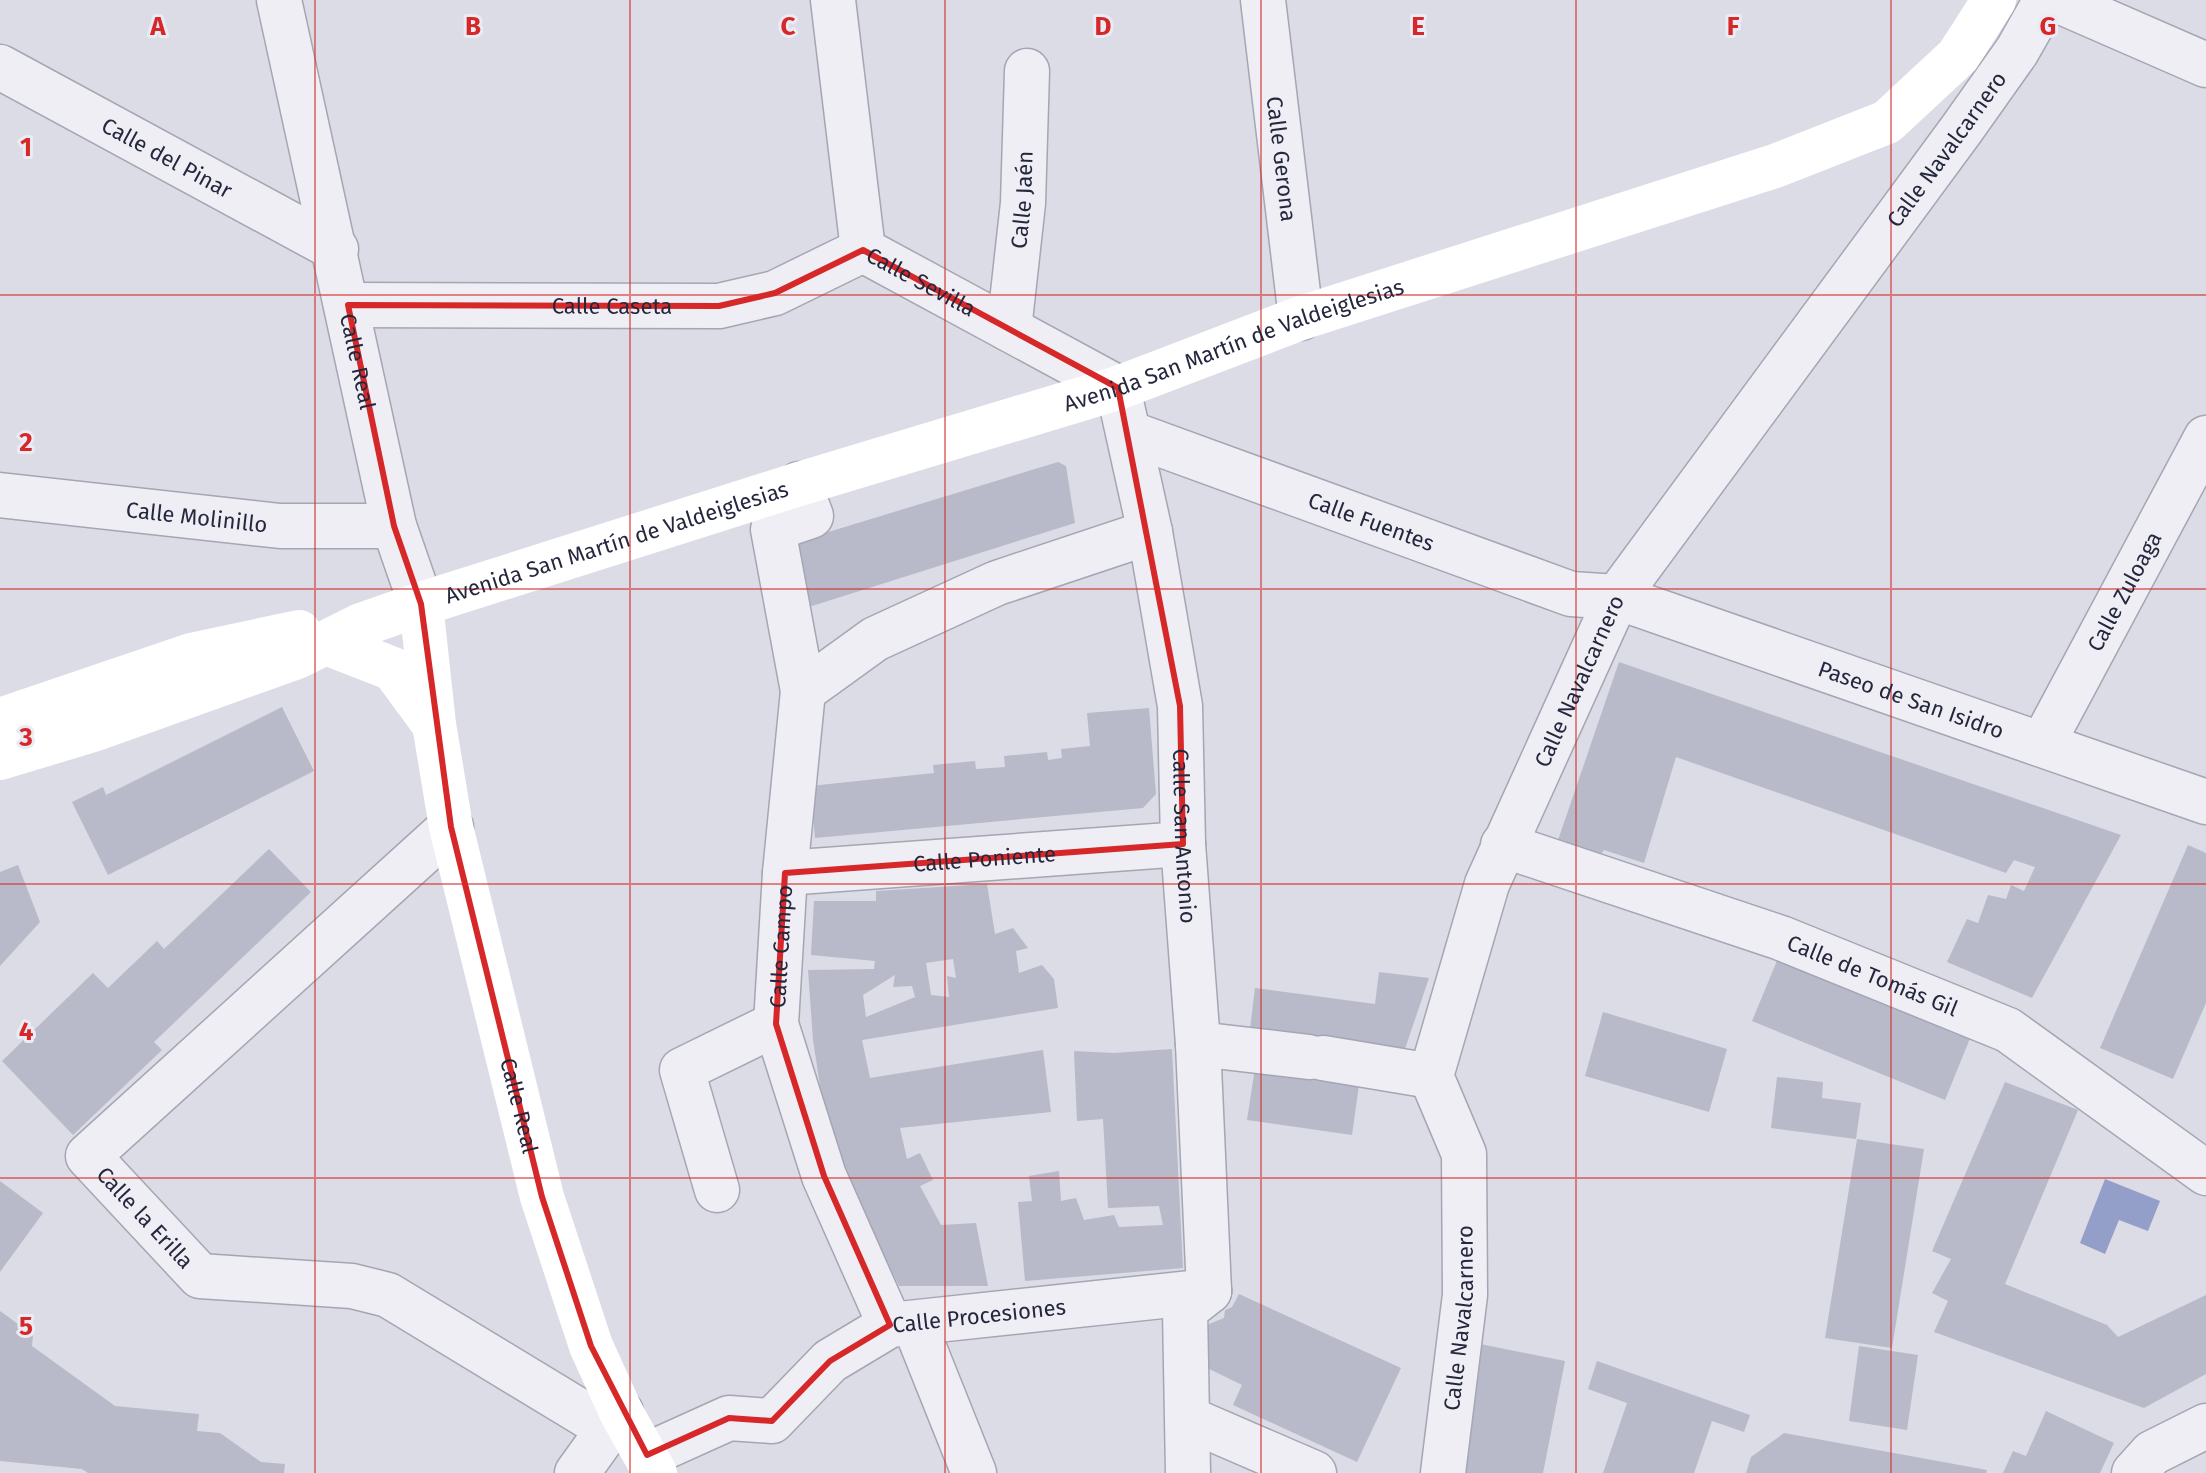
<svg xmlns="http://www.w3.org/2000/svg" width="2206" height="1473" font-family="'Fira Sans',sans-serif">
	<rect width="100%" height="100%" fill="#dbdce6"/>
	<path fill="#939fc9" d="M2105,1179L2160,1201L2148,1231L2119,1220L2105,1254L2080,1243Z"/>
	<path fill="#b8bac9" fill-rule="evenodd" d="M1058,462L1066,466L1075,523L796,611L789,544Z
		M1619,662L2121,835L2032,998L1947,962L1967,919L1978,923L1988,895L2006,899L2011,885L2024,891L2035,867L2014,860L2006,873L1676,757L1644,863L1604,850L1597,859L1556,846Z
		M282,707L314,771L108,875L72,802L103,787L106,795Z
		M1149,708L1156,794L1143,808L815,838L810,786L934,773L933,765L975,761L976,769L1005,767L1004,756L1047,752L1048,760L1062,758L1061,749L1090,746L1087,713Z
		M2188,845L2206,853V1003L2173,1079L2100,1048Z
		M269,849L311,892L154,1042L162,1050L73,1135L2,1061L93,973L108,988L157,941L164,949Z
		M18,865L40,922L0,966V872Z
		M987,884L995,934L1013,928L1028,948L1016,951L1019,973L1042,965L1054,979L1058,1008L862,1040L870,1078L1043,1050L1051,1112L900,1128L907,1159L920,1153L933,1180L920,1186L941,1225L976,1223L988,1286H899L829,1145L813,1040L808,970L874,969L875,961L811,955L814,901H876V891ZM953,959L956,978L947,976L949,997L931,995L926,963ZM895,975L893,987L912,986L915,997L866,1017L863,995Z
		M1781,951L1973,1031L1945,1100L1752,1021Z
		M1379,972L1429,978L1405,1049L1326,1039L1359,1085L1352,1135L1247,1120L1255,1068L1250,1029L1255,988L1375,1004Z
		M1603,1012L1727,1049L1709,1112L1585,1076Z
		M1172,1049L1183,1268L1025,1281L1018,1202L1032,1201L1029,1176L1059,1171L1061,1201L1076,1198L1084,1220L1114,1215L1119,1227L1163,1225L1159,1206L1108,1208L1103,1119L1077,1121L1074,1051L1114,1053Z
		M1777,1077L1823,1082L1822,1098L1861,1103L1856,1139L1771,1128Z
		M2005,1082L2078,1110L2005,1284L2107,1325L2118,1337L2206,1295V1374L2144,1408L1934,1332L1948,1301L1932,1293L1951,1259L1932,1251Z
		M1857,1139L1924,1149L1892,1348L1825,1338Z
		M0,1181L43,1213L0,1272Z
		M1239,1294L1401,1368L1357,1462L1233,1405L1242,1385L1203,1366L1199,1345L1209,1324L1224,1318L1225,1310L1232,1307Z
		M0,1311L33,1335L32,1346L115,1406L199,1414L197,1431L220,1433L261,1462L285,1464L284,1473H88L82,1469L0,1461Z
		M1480,1344L1565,1361L1543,1473H1455Z
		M1859,1346L1918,1355L1907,1430L1849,1421Z
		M1597,1361L1750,1415L1744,1432L1712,1421L1694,1473H1603L1627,1403L1588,1389Z
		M2046,1411L2114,1443L2100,1473H2003L2013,1451L2026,1456Z
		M1784,1433L1987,1470L1986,1473H1746L1751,1457Z"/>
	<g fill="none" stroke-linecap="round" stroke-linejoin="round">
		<g stroke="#a4a6b3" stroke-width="47">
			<g id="street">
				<path id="s1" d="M279,0L394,526L421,604"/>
				<path id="s2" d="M833,0L863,250L1118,388L1150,532L1180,706L1183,844L1198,1044L1209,1291"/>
				<path id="s3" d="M1263,0L1301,318"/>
				<path d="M2057,0L2206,65"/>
				<path id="s4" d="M0,67L336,249"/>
				<path id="s5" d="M348,305L719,306L775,293L863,250"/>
				<path id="s6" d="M1009,329L1023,203L1027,71"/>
				<path id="s7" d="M1129,433L1571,594L1617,597L2206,802"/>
				<path d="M799,484L811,516L773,529L803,691"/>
				<path id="s8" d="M0,495L280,526H394"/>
				<path id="s9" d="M2043,743L2206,438"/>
				<path id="s10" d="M451,827L88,1156L200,1276L352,1286L388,1295L609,1429"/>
				<path id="s11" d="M1503,845L1781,938L2008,1030L2206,1173"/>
				<path id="s12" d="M785,873L1183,844"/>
				<path d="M1198,1044L1309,1057"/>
				<path d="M1323,1058L1431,1076"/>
				<path d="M717,1190L682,1070L776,1024"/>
				<path d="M914,1323L974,1473"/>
				<path id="s13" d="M890,1325L824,1176L776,1024L785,873L803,691L875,639L997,583L1150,532"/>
				<path d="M1189,1419L1314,1473"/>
				<path id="s14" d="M647,1455L729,1418L772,1421L830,1361L890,1325L1209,1291"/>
				<path d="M577,1473L621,1412"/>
				<path d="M1188,1473L1185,1310L1209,1291"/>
				<path id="s15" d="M1443,1473L1465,1295L1464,1154L1431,1076L1487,884L1617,597L1961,130L2017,51L2046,0"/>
				<path d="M2134,1473L2152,1453L2206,1426"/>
			</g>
		</g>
		<use href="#street" stroke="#eeeef4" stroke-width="44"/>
		<g stroke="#fff" stroke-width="44">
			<path id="s16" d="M421,604L434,724L451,827L542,1197L591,1346L621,1412L655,1473"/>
			<path d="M326,643L393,669L432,722"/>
			<path d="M0,720L191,655L299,632"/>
			<path id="s17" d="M0,758L93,730L297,657L361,625L421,604L799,484L1118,388L1301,318L1775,166L1887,122L1958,56L1994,0"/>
		</g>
	</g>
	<path fill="none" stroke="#d62828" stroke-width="6" stroke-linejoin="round" d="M863,250L1118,388L1180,706L1183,844L785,873L776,1024L824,1176L890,1325L830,1361L772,1421L729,1418L647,1455L591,1346L542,1197L451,827L421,604L394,526L348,305L719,306L775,293Z"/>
	<path fill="none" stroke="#d62828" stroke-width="2" stroke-opacity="0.55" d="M315,0V1473M630,0V1473M945,0V1473M1261,0V1473M1576,0V1473M1891,0V1473M0,295H2206M0,589H2206M0,884H2206M0,1178H2206"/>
	<g text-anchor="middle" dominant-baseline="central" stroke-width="6" stroke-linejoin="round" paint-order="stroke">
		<g font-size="22" fill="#24273d" stroke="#eaebf4">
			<text stroke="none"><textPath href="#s15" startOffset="1476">Calle Navalcarnero</textPath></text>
			<text stroke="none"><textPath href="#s4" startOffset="190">Calle del Pinar</textPath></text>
			<text stroke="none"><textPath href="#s3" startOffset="160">Calle Gerona</textPath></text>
			<text stroke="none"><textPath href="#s6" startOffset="130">Calle Jaén</textPath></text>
			<text stroke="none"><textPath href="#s2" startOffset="318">Calle Sevilla</textPath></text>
			<text stroke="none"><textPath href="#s5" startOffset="264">Calle Caseta</textPath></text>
			<text stroke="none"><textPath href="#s17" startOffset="1302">Avenida San Martín de Valdeiglesias</textPath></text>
			<text stroke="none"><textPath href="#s1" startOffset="370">Calle Real</textPath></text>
			<text stroke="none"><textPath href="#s8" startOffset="198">Calle Molinillo</textPath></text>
			<text stroke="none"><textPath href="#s7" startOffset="258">Calle Fuentes</textPath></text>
			<text stroke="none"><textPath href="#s17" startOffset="654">Avenida San Martín de Valdeiglesias</textPath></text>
			<text stroke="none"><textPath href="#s9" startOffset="172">Calle Zuloaga</textPath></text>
			<text stroke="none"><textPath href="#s15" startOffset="828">Calle Navalcarnero</textPath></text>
			<text stroke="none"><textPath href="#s7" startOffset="828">Paseo de San Isidro</textPath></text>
			<text stroke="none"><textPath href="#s2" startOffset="996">Calle San Antonio</textPath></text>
			<text stroke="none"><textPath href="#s12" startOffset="200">Calle Poniente</textPath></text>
			<text stroke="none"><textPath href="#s13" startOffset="400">Calle Campo</textPath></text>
			<text stroke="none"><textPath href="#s11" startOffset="392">Calle de Tomás Gil</textPath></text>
			<text stroke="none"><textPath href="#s16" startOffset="512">Calle Real</textPath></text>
			<text stroke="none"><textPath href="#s10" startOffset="574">Calle la Erilla</textPath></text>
			<text stroke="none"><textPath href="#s14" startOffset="376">Calle Procesiones</textPath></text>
			<text stroke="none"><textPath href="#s15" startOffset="156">Calle Navalcarnero</textPath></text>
		</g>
	</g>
	<g font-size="26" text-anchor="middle" font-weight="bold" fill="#d62828" stroke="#eaebf4" stroke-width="6" stroke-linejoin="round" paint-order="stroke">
		<text x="158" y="35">A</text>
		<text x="473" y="35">B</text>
		<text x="788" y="35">C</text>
		<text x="1103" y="35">D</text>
		<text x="1418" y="35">E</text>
		<text x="1733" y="35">F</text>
		<text x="2048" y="35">G</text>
		<text x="26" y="156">1</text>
		<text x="26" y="451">2</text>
		<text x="26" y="746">3</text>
		<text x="26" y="1040">4</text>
		<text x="26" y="1335">5</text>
	</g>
</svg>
